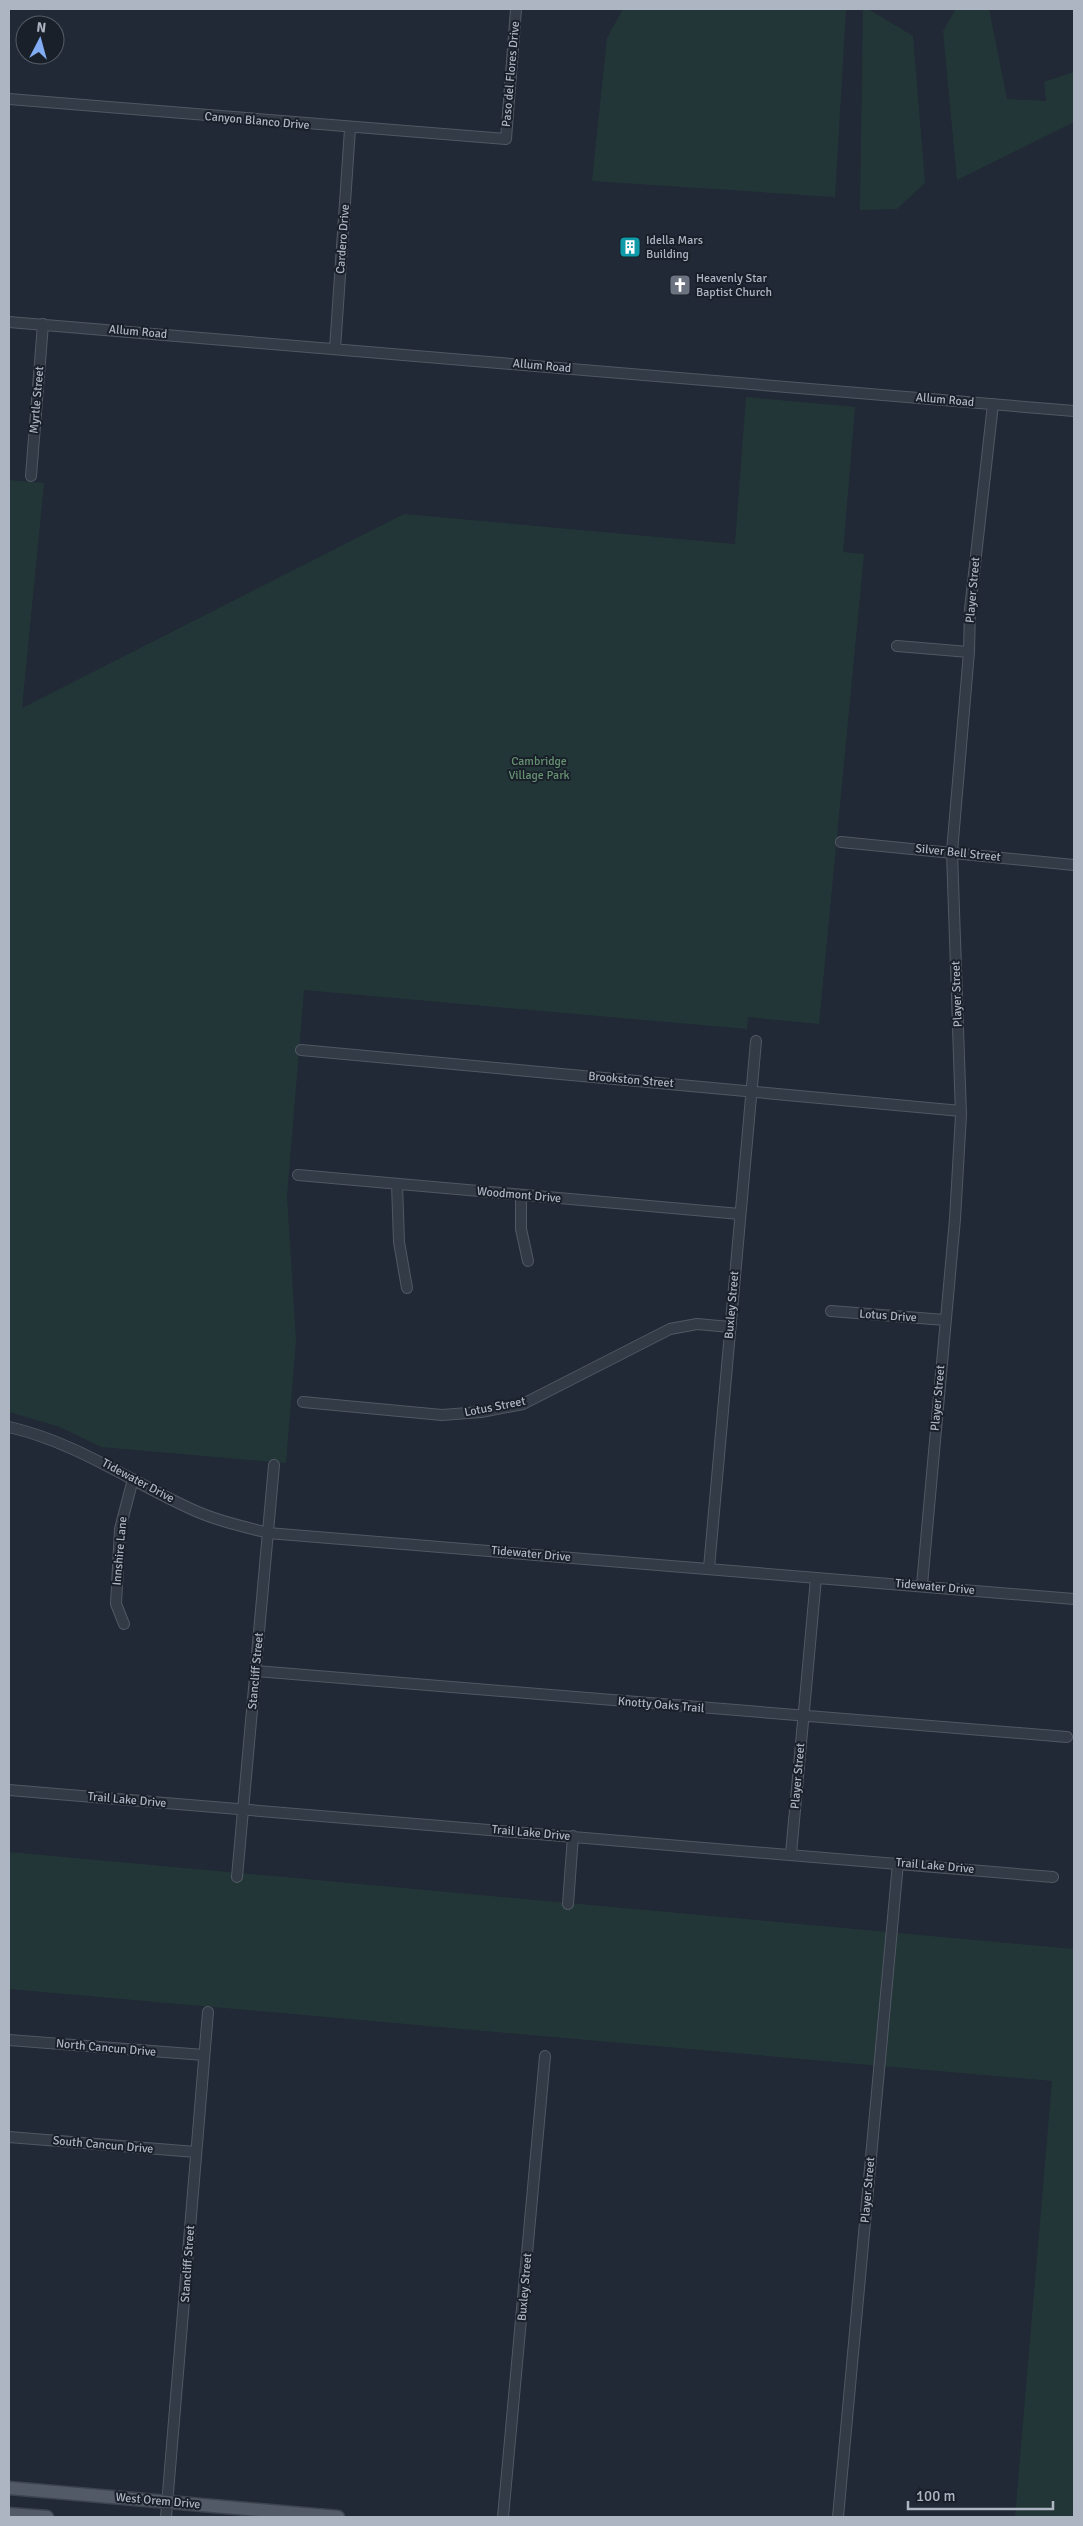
<svg xmlns="http://www.w3.org/2000/svg" width="1083" height="2526" font-family="Signika,sans-serif">
	<rect width="100%" height="100%" fill="#202935"/>
	<path fill="#233637" d="M623,9H846L835,197L592,181L607,38Z
		M863,9H868L913,36L925,183L897,209L860,210Z
		M956,9H989L1007,99L1046,101L1044,82L1074,72V122L957,180L943,31Z
		M746,397L855,407L843,552L864,554L819,1024L748,1017L747,1029L304,990L287,1196L296,1340L286,1463L101,1447L60,1427L9,1412V480L44,483L22,708L404,514L735,544Z
		M9,1852L1074,1949V2517H1015L1052,2081L9,1989Z"/>
	<g fill="none" stroke-linecap="round" stroke-linejoin="round">
		<g stroke="#515864" stroke-width="12">
			<path id="minor" d="M9,99L506,139L516,9
				M9,322L1074,411
				M335,349L350,129
				M31,476L43,324
				M897,646L969,652
				M841,842L1074,865
				M301,1050L961,1111
				M298,1175L740,1214
				M397,1184L399,1242L407,1288
				M521,1195V1229L528,1261
				M831,1311L945,1320
				M303,1402L442,1415L481,1412L523,1404L670,1329L697,1324L730,1327
				M9,1427C75,1442 128,1480 189,1508C214,1520 241,1526 268,1533L1074,1599
				M709,1568L756,1041
				M922,1585L955,1219L961,1115L952,852L969,652L970,609L993,404
				M124,1624L116,1604L120,1529L133,1479
				M256,1671L1067,1737
				M9,1790L1053,1877
				M791,1854L816,1578
				M237,1877L274,1465
				M568,1904L573,1836
				M9,2040L204,2055
				M9,2137L196,2152
				M166,2517L208,2012
				M503,2517L545,2056
				M838,2517L898,1863"/>
		</g>
		<g stroke="#3d444f" stroke-width="15">
			<path id="major" d="M9,2488L338,2517
				M9,2514L47,2517"/>
		</g>
		<use href="#minor" stroke="#333b46" stroke-width="10"/>
		<use href="#major" stroke="#515a66" stroke-width="12"/>
	</g>
	<defs>
		<g id="building-square" transform="scale(1.125)"><rect x="-9" y="-9" width="18" height="18" rx="4" fill="#0f9aa8" stroke="#19202a"/><path d="M-4-6H4V6H1V3H-1V6H-4ZM-2.5-4.3h1.7v1.8h-1.7ZM.8-4.3h1.7v1.8H.8ZM-2.5-1h1.7V.8h-1.7ZM.8-1h1.7V.8H.8Z" fill="#fff"/></g>
		<g id="church-square" transform="scale(1.125)"><rect x="-9" y="-9" width="18" height="18" rx="4" fill="#6b7280" stroke="#19202a"/><path d="M-1.2-6h2.4v3.5h3.3v2.4h-3.3V6h-2.4V-.1h-3.3v-2.4h3.3Z" fill="#fff"/></g>
	</defs>
	<g fill-rule="evenodd">
		<use href="#building-square" x="630" y="247"/>
		<use href="#church-square" x="680" y="285"/>
	</g>
	<g text-anchor="middle" dominant-baseline="central" stroke-width="4" stroke-linejoin="round" paint-order="stroke">
		<g font-size="12" fill="#adb5c3" stroke="#19202a">
			<text transform="translate(511 74) rotate(-85)">Paso del Flores Drive</text>
			<text transform="translate(257 121) rotate(5)">Canyon Blanco Drive</text>
			<text transform="translate(343 239) rotate(-86)">Cardero Drive</text>
			<text transform="translate(138 332) rotate(5)">Allum Road</text>
			<text transform="translate(542 366) rotate(5)">Allum Road</text>
			<text transform="translate(37 400) rotate(-85)">Myrtle Street</text>
			<text transform="translate(945 400) rotate(5)">Allum Road</text>
			<text transform="translate(973 590) rotate(-85)">Player Street</text>
			<text transform="translate(958 853) rotate(6)">Silver Bell Street</text>
			<text transform="translate(957 994) rotate(-92)">Player Street</text>
			<text transform="translate(631 1080) rotate(5)">Brookston Street</text>
			<text transform="translate(519 1195) rotate(5)">Woodmont Drive</text>
			<text transform="translate(732 1305) rotate(-85)">Buxley Street</text>
			<text transform="translate(888 1316) rotate(4)">Lotus Drive</text>
			<text transform="translate(938 1398) rotate(-85)">Player Street</text>
			<text transform="translate(495 1407) rotate(-11)">Lotus Street</text>
			<text transform="translate(138 1481) rotate(28)">Tidewater Drive</text>
			<text transform="translate(120 1551) rotate(-85)">Innshire Lane</text>
			<text transform="translate(531 1554) rotate(5)">Tidewater Drive</text>
			<text transform="translate(935 1587) rotate(5)">Tidewater Drive</text>
			<text transform="translate(256 1671) rotate(-85)">Stancliff Street</text>
			<text transform="translate(661 1705) rotate(5)">Knotty Oaks Trail</text>
			<text transform="translate(798 1776) rotate(-85)">Player Street</text>
			<text transform="translate(127 1800) rotate(5)">Trail Lake Drive</text>
			<text transform="translate(531 1833) rotate(5)">Trail Lake Drive</text>
			<text transform="translate(935 1866) rotate(5)">Trail Lake Drive</text>
			<text transform="translate(106 2048) rotate(5)">North Cancun Drive</text>
			<text transform="translate(103 2145) rotate(5)">South Cancun Drive</text>
			<text transform="translate(868 2190) rotate(-85)">Player Street</text>
			<text transform="translate(188 2264) rotate(-86)">Stancliff Street</text>
			<text transform="translate(525 2287) rotate(-85)">Buxley Street</text>
			<text transform="translate(158 2501) rotate(5)">West Orem Drive</text>
		</g>
		<g font-size="12" fill="#adb5c3" stroke="#19202a" text-anchor="start">
			<text x="646" y="240">Idella Mars<tspan x="646" dy="14">Building</tspan></text>
			<text x="696" y="278">Heavenly Star<tspan x="696" dy="14">Baptist Church</tspan></text>
		</g>
		<g font-size="12" fill="#669271" stroke="#19202a">
			<text x="539" y="761">Cambridge<tspan x="539" dy="14">Village Park</tspan></text>
		</g>
	</g>
	<rect width="1083" height="2526" fill="none" stroke="#adb5c3" stroke-width="20"/>
	<g transform="translate(40 40) rotate(6)"><circle r="24" fill="#19202a" stroke="#545c67"/>
	<path d="M0-4L9 19L0 12L-9 19Z" fill="#82acf3"/>
	<text y="-8" font-size="14" font-weight="bold" text-anchor="middle" fill="#adb5c3">N</text>
	</g>
	<path d="M908 2501v8h145v-8" fill="none" stroke="#adb5c3" stroke-width="2.5"/>
	<text x="916" y="2501" font-size="15" fill="#adb5c3" stroke="#19202a" stroke-width="4" paint-order="stroke">100 m</text>
</svg>
